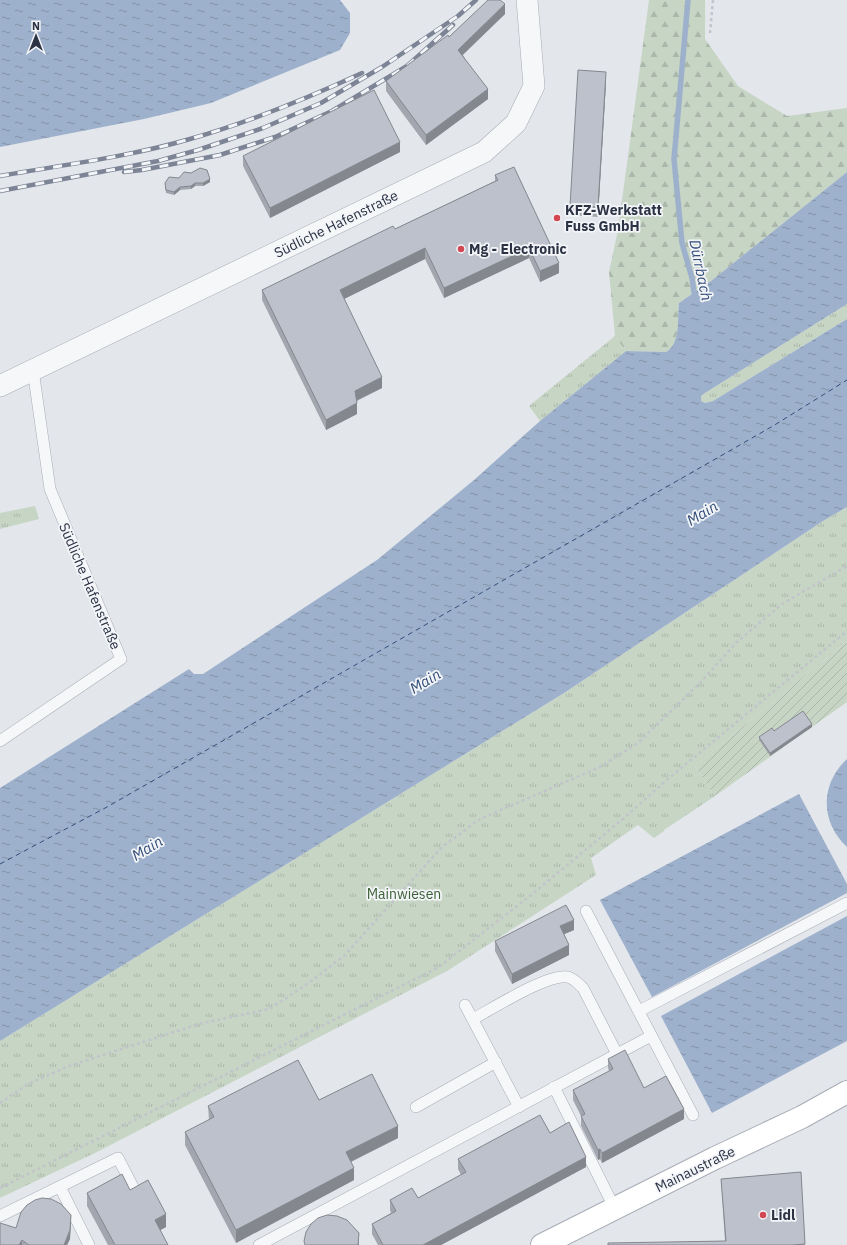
<svg xmlns="http://www.w3.org/2000/svg" width="847" height="1245" font-family="'IBM Plex Sans',sans-serif">
	<defs>
		<pattern id="grass-tufts" width="24" height="20" patternUnits="userSpaceOnUse"><rect width="24" height="20" fill="#c7d5c4"/><path d="M3 7l-1-3M5 7V3M7 7l1-3M15 17l-1-3M17 17v-4M19 17l1-3" fill="none" stroke="#abb7aa"/></pattern>
		<pattern id="forest-firs" width="22" height="20" patternUnits="userSpaceOnUse"><rect width="22" height="20" fill="#c7d5c4"/><path d="M5 1l3.5 6h-7zM16 11l3.5 6h-7z" fill="#abb7aa"/></pattern>
		<pattern id="garden-furrows" width="10" height="10" patternUnits="userSpaceOnUse"><rect width="10" height="10" fill="#c7d5c4"/><path d="M-1 1l2-2M0 10L10 0M9 11l2-2" fill="none" stroke="#abb7aa"/></pattern>
		<pattern id="water-ripples" width="26" height="14" patternUnits="userSpaceOnUse"><rect width="26" height="14" fill="#9eb1cc"/><path d="M2 4q2-2 4 0t4 0M15 11q2-2 4 0t4 0" fill="none" stroke="#8191a7"/></pattern>
	</defs>
	<rect width="100%" height="100%" fill="#e3e6eb"/>
	<path fill="url(#grass-tufts)" d="M847,304V319L713,401L705,403L701,402V396L705,393Z
		M615,336L626,351L540,421L529,406Z
		M35,506L39,519L0,529V513Z
		M847,507V641L695,766L715,796L664,830V831L654,838L638,825L591,858L596,875L447,971L97,1152L0,1198V1041L564,693L823,521Z"/>
	<path fill="url(#forest-firs)" d="M649,0H705V39L738,86L787,116L847,108V172L711,281L679,303C677,318 681,344 666,352L626,351L615,336L609,272L618,230Z"/>
	<path fill="url(#garden-furrows)" d="M847,641V702L715,796L695,766Z"/>
	<path fill="url(#water-ripples)" d="M0,0H340L350,13V33L340,50L211,103L144,119L0,147Z
		M847,172V304L705,393L701,396V401L705,403L713,401L847,319V507L823,521L564,693L0,1041V788L189,669L194,674H203L377,560L474,480L540,421L626,351L666,352C681,344 677,318 679,303L711,281Z
		M847,759V847C820,822 820,784 847,759Z
		M799,794L847,884V893L652,997L600,900Z
		M847,916V1041L712,1113L661,1016Z"/>
	<g fill="none" stroke-linecap="round" stroke-linejoin="round">
		<path stroke="#9eb1cc" stroke-width="5.5" d="M688,0L674,159L682,243L692,278L695,299"/>
		<path stroke="#334e79" stroke-width="1" stroke-dasharray="5 4" stroke-linecap="butt" d="M0,864L107,807L773,426L847,380"/>
		<g stroke="#a8acb6" stroke-width="12">
			<path id="lane" d="M0,741L121,659L50,489L33,370
				M586,911L693,1115
				M465,1005L519,1107
				M639,1011L847,903
				M473,1019C492,1009 548,973 568,977C575,979 578,984 583,988L617,1054
				M554,1087L615,1209
				M416,1107L496,1062
				M60,1187L89,1245
				M0,1216L118,1158L134,1189
				M259,1245L651,1036"/>
		</g>
		<g stroke="#a8acb6" stroke-width="22">
			<path id="street" d="M0,386L484,152L516,123L534,86L527,0"/>
		</g>
		<g stroke="#a8acb6" stroke-width="24">
			<path id="secondary" d="M542,1245L715,1158L802,1117L847,1092"/>
		</g>
		<path stroke="#c1c4ca" stroke-width="2.5" stroke-dasharray="3 3" stroke-linecap="butt" d="M710,33L713,0
			M0,1103L28,1084L69,1066L199,1024L269,1009L303,987L344,956L442,847L480,819L600,767L638,743L698,685L737,642L782,604L847,566
			M0,1188L439,967L531,895L624,818L669,778L847,631"/>
		<use href="#lane" stroke="#f6f7f9" stroke-width="11"/>
		<use href="#street" stroke="#f6f7f9" stroke-width="21"/>
		<use href="#secondary" stroke="#fff" stroke-width="22"/>
		<g stroke="#7c8495" stroke-width="4.5">
			<path id="rail" d="M124,172L142,170L220,155L275,137L332,111L407,66L453,25
				M0,176C63,165 128,157 190,139C249,122 306,99 362,73
				M0,191L158,161L198,150L263,128L321,103L382,67L458,16L476,0"/>
		</g>
		<use href="#rail" stroke="#f3f5f8" stroke-width="3" stroke-dasharray="9" stroke-linecap="butt"/>
	</g>
	<path fill="#a3a6af" d="M505,14L463,55L488,99L426,145L386,91V81L449,37Z
		M606,82L598,217L570,215V206Z
		M400,152L270,218L243,166V156Z
		M495,175L559,273L540,282L529,258L444,298L425,259L344,299L382,388L357,401V414L326,430L262,300V290L395,229L495,181Z
		M179,178L210,182L203,186H195L191,189L180,190L174,195L166,193L165,187V183Z
		M812,727L770,756L759,740V737L774,731Z
		M574,930L564,934L569,955L512,984L495,951V941Z
		M608,1059L684,1119L602,1163L600,1159L598,1160L581,1126V1116L573,1100V1090L609,1071L608,1068Z
		M319,1100L398,1138L351,1162L354,1180L236,1243L185,1145V1132L209,1120L208,1106Z
		M550,1133L586,1167L441,1245H378L372,1234V1224L391,1213L390,1210V1200L418,1198L461,1175L458,1169V1159Z
		M801,1172L805,1245H608L725,1241L721,1179Z
		M130,1190L166,1227L160,1230L168,1245H108L87,1206V1193Z
		M71,1224L70,1239L67,1245H0L16,1228Z"/>
	<path fill="#84878e" d="M505,4V14L458,59V50Z
		M606,72V82L598,217V207Z
		M488,89V99L426,145V135Z
		M400,142V152L270,218V208Z
		M210,179V182L203,186V183Z
		M195,183V186L191,189V186Z
		M180,187V190L174,195V192Z
		M425,248V259L340,301V290Z
		M529,248V258L444,298V288Z
		M559,263V273L540,282V271Z
		M382,377V388L355,401V391Z
		M357,403V414L326,430V420Z
		M812,724V727L770,756V753Z
		M574,920V930L560,936V926Z
		M569,945V955L512,984V974Z
		M684,1109V1119L602,1163V1153Z
		M398,1126V1138L346,1164V1152Z
		M600,1149V1159L598,1160V1150Z
		M586,1157V1167L441,1245H423Z
		M354,1168V1180L236,1243V1230Z
		M166,1214V1227L155,1233V1220Z
		M71,1215L70,1239L67,1245H64Z
		M359,1233V1245H358Z
		M22,1240V1245H19Z"/>
	<path fill="#bdc1cb" stroke="#84878e" d="M488,0H500L505,4L458,50L488,89L426,135L386,81L448,35L449,37Z
		M578,70L606,72L598,207L570,206Z
		M374,90L400,142L270,208L243,156Z
		M514,167L559,263L540,271L529,248L444,288L425,248L340,290L382,377L355,391L357,403L326,420L262,290L393,226L395,229L498,180L495,175Z
		M200,168L207,170L210,179L203,183H195L191,186L180,187L174,192L166,190L165,183L169,177L179,178L184,172L191,173Z
		M803,711L812,724L770,753L759,737L772,728L774,731Z
		M566,905L574,920L560,926L569,945L512,974L495,941Z
		M625,1050L644,1088L666,1076L684,1109L602,1153L600,1149L598,1150L581,1116L585,1114L573,1090L613,1069L608,1059Z
		M298,1060L319,1100L372,1074L398,1126L346,1152L354,1168L236,1230L185,1132L214,1117L208,1106Z
		M540,1115L550,1133L569,1122L586,1157L423,1245H383L372,1224L396,1211L390,1200L412,1188L418,1198L466,1172L458,1159Z
		M801,1172L805,1244L792,1245H608V1243L726,1241L721,1179Z
		M122,1174L130,1190L148,1180L166,1214L155,1220L168,1245H115L87,1193Z
		M42,1198L51,1199L61,1204L71,1215L70,1230L64,1245H29L22,1240L19,1245H0V1223L16,1228L21,1212L27,1205L35,1200Z
		M327,1215L337,1216L347,1220L359,1233L358,1245H305L304,1241L306,1232L311,1224L318,1218Z"/>
	<g fill="#d24752" stroke="#f3f5f8" stroke-width="1.5">
		<circle cx="557" cy="218" r="4"/>
		<circle cx="461" cy="249" r="4"/>
		<circle cx="763" cy="1215" r="4"/>
	</g>
	<g text-anchor="middle" dominant-baseline="central" stroke-width="3.5" stroke-linejoin="round" paint-order="stroke">
		<g font-size="14" font-weight="bold" fill="#2a3244" stroke="#f3f5f8" text-anchor="start">
			<text x="565" y="210">KFZ-Werkstatt<tspan x="565" dy="16">Fuss GmbH</tspan></text>
			<text x="469" y="249">Mg - Electronic</text>
			<text x="771" y="1215">Lidl</text>
		</g>
		<g font-size="14" fill="#2a3244" stroke="#f3f5f8">
			<text transform="translate(336 224) rotate(-26)">Südliche Hafenstraße</text>
			<text transform="translate(90 586) rotate(67)">Südliche Hafenstraße</text>
			<text transform="translate(695 1169) rotate(-26)">Mainaustraße</text>
		</g>
		<g font-size="14" fill="#3c6037" stroke="#f3f5f8">
			<text x="404" y="894">Mainwiesen</text>
		</g>
		<g font-size="15" font-style="italic" fill="#334e79" stroke="#f3f5f8">
			<text transform="translate(701 270) rotate(78)">Dürrbach</text>
			<text transform="translate(702 513) rotate(-31)">Main</text>
			<text transform="translate(425 681) rotate(-31)">Main</text>
			<text transform="translate(147 848) rotate(-31)">Main</text>
		</g>
	</g>
	<g transform="translate(36 36)" stroke="#f3f5f8" stroke-width="3" paint-order="stroke">
	<path d="M0-3L7 15L0 10L-7 15Z" fill="#2a3244"/>
	<text y="-6" font-size="11" font-weight="bold" text-anchor="middle" fill="#2a3244">N</text>
	</g>
</svg>
